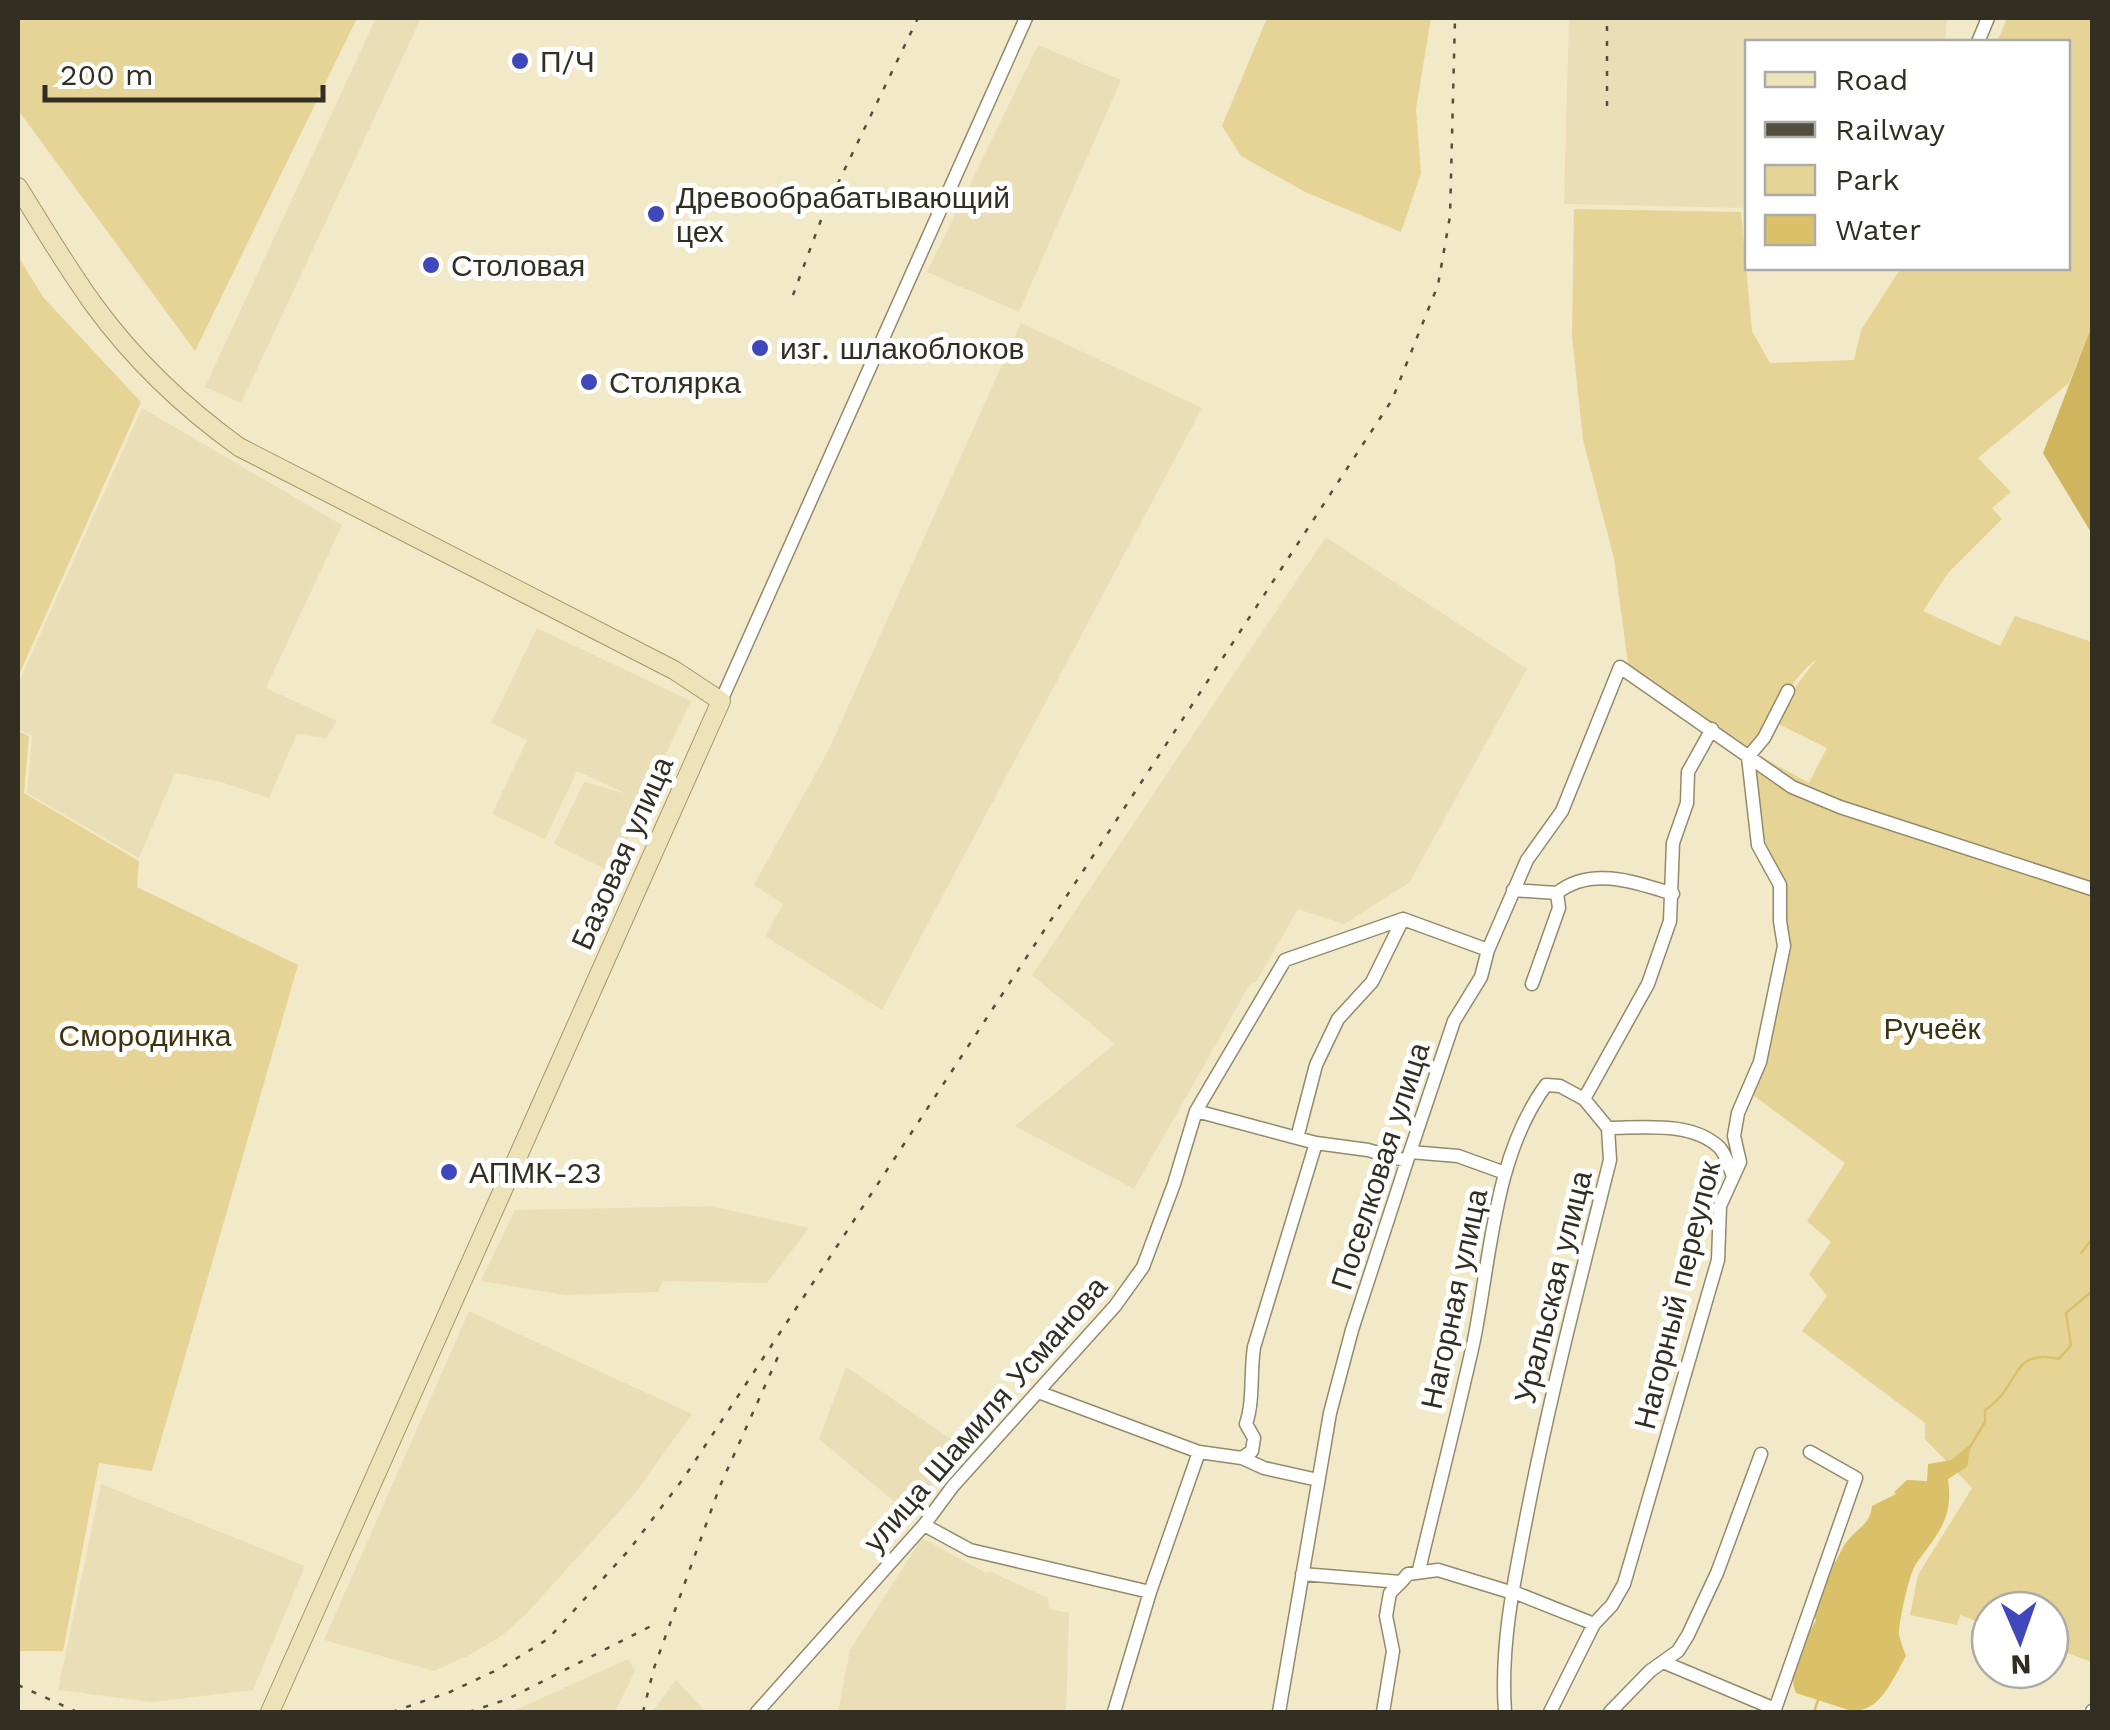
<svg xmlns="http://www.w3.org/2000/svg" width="2110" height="1730" font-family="'Work Sans',sans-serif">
	<rect width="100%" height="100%" fill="#f2e9c8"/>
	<path fill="#eadeb7" d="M376,18H421L241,403L205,387Z
		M1569,18H1947L1945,42H1748L1747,208L1564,204Z
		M1038,45L1121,80L1019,312L927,272Z
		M1021,323L1202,408L882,1010L765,936L783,904L754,885L828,751Z
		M142,408L342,525L266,688L337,721L326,738L297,734L269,798L221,782L175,773L139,858L27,793L32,736L18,729V684Z
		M1326,537L1527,669L1409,883L1344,924L1298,909L1256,982L1250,984L1134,1189L1015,1126L1115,1044L1032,975Z
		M537,628L691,701L644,800L652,802L650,818L633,829L625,843L622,858L625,866L616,874L554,844L584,782L627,794L577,771L545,839L492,814L527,740L491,723Z
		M711,1206L809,1228L767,1283L663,1281L658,1292L565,1295L481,1281L515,1210Z
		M469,1311L692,1414L633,1496L527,1613L504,1634L470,1655L434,1671L324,1640Z
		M846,1367L964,1448L908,1513L819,1439Z
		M101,1484L305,1566L253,1690L152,1702L58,1690Z
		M922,1538L986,1573L989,1571L1048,1598L1049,1609L1069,1613L1066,1712H838L850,1650Z
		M628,1659L635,1671L615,1712H511Z
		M676,1680L706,1712H652Z"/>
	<path fill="#e6d496" d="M18,18H357L195,351L18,110Z
		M1267,18H1431L1416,109L1421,173L1401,232L1305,192L1241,156L1222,126Z
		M2007,18H2092V325L2069,383L1978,458L2011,492L1992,508L2002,519L1948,573L1923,611L2000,646L2015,616L2092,642V1662L2050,1647V1610H1990V1626L1960,1615L1957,1625L1910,1615L1918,1575L1972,1488L1925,1439V1423L1802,1331L1827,1296L1809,1274L1831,1242L1807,1221L1845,1163L1753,1095L1786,946L1781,885L1760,843L1752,764L1757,754L1809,783L1827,748L1776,723L1791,692L1817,659C1783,684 1776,723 1745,748L1628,664L1614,558L1583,440L1572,336L1574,209L1741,212L1752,331L1770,363L1854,360L1861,330L1901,268H2068V42H1997Z
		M18,256L43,297L141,402L18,677Z
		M18,731L29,736L24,793L139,861L137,887L298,965L152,1471L99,1463L63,1651H18Z"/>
	<path fill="#ceb55e" d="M2092,325V534L2043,453Z"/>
	<path fill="#dac169" d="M1971,1444L1967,1467L1948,1479C1954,1520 1937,1534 1916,1564C1909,1574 1899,1621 1899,1634C1900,1641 1904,1650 1906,1656C1893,1678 1881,1712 1852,1711L1796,1693C1785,1667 1805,1642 1816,1620L1813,1610L1828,1578L1829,1563L1836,1561C1840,1554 1843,1545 1849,1539C1859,1527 1870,1524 1872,1506L1896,1494L1894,1492L1907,1480L1927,1481L1928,1464L1951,1460Z"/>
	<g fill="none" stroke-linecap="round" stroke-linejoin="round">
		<path stroke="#dac169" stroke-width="2.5" d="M2081,1253L2092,1239
			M1970,1447L1985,1422V1410C2022,1386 2009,1348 2059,1359L2071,1345L2066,1313L2090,1293
			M1814,1712L1818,1700"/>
		<g stroke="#938a6c" stroke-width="15">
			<path id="minor" d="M1978,42L1988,18
				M721,701L1026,18
				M1513,890L1557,893C1591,866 1635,882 1673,894
				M1532,984L1559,908L1557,893
				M1196,1111L1297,1138
				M1608,1128C1643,1128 1691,1121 1719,1147C1726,1154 1729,1167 1733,1176
				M1316,1143L1368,1150L1407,1161
				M1410,1152L1458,1156L1505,1173
				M1038,1392L1199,1452L1242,1458L1264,1468L1318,1480
				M1242,1458L1252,1451L1254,1438L1246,1424C1254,1400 1250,1373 1254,1347L1316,1143L1297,1138L1316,1065L1338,1019L1372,982L1403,919
				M924,1525L970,1550L1150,1592
				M1419,1570C1437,1494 1457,1417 1474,1340C1491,1255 1494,1156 1546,1085L1560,1086L1584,1099
				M1302,1574L1401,1582L1408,1574L1438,1570L1510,1592
				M1511,1591L1594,1624
				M1663,1662L1775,1709
				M757,1712L924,1525L953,1486L1115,1306L1143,1267L1174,1184L1196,1111L1285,960L1403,919L1488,950
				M1114,1712L1150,1592L1199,1452
				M1279,1712L1330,1413L1352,1330L1407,1161L1454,1021L1481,977L1488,950L1527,860L1562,811L1620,667L1792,787L1840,807L2092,889
				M1383,1712L1393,1651L1386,1616L1390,1593L1401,1582
				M1505,1712C1500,1643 1515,1577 1528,1509C1551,1392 1581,1276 1610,1160L1608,1128L1584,1099L1648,984L1670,921L1673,843L1687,803L1688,772L1712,729
				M1550,1712L1594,1624L1612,1605L1624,1584L1718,1260L1720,1206L1740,1162L1734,1136L1738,1113L1760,1062L1784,946L1780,921V885L1758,845L1748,757L1764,738L1788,691
				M1610,1712L1650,1671L1678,1651L1688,1635L1717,1573L1761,1454
				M1774,1712L1856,1478L1810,1452
				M2092,1712V1711"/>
		</g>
		<g stroke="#a59765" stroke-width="20">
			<path id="major" d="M18,187C43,227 67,268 94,305C134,360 185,408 239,447L674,670L721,701L270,1712"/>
		</g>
		<use href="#minor" stroke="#fff" stroke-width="12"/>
		<use href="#major" stroke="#eee2b9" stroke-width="18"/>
		<path stroke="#534e3e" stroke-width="2.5" stroke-dasharray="5 10" stroke-linecap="butt" d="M1607,106V18
			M793,295L824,212L918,18
			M18,1685L77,1712
			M392,1712L450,1692L501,1668L548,1639L629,1550L683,1479L805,1295L1392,400L1438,285L1450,216L1455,18
			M469,1712L508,1699L651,1626
			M643,1712L654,1668L720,1486L781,1350"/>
	</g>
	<g fill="#3e47bb" stroke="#fff" stroke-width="4">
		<circle cx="520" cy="61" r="10"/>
		<circle cx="656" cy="214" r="10"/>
		<circle cx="431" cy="265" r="10"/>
		<circle cx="760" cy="348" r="10"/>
		<circle cx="589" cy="382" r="10"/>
		<circle cx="449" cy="1172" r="10"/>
	</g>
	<g text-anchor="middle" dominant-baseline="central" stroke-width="10" stroke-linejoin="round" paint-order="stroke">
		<g font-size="30" fill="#322e21" stroke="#fff" text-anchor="start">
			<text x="540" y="61">П/Ч</text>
			<text x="676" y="197">Древообрабатывающий<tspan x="676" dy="34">цех</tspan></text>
			<text x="451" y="265">Столовая</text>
			<text x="780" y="348">изг. шлакоблоков</text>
			<text x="609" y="382">Столярка</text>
			<text x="469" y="1172">АПМК-23</text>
		</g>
		<g font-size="30" fill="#322e21" stroke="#fff">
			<text transform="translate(622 853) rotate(-66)">Базовая улица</text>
			<text transform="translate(1380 1166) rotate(-72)">Поселковая улица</text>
			<text transform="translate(1553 1287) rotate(-76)">Уральская улица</text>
			<text transform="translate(1677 1295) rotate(-76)">Нагорный переулок</text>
			<text transform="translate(1454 1299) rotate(-78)">Нагорная улица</text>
			<text transform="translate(985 1414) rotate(-49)">улица Шамиля Усманова</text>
		</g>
		<g font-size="30" fill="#3d330c" stroke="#fff">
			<text x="1932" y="1028">Ручеёк</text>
			<text x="145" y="1035">Смородинка</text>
		</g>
	</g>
	<rect width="2110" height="1730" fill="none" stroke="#322e21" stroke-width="40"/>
	<rect x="1745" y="40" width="325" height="230" fill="#ffffff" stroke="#adaba6" stroke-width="2.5"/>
	<rect x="1765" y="72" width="50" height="15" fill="#eee2b9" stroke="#adaba6" stroke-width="2.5"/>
	<text x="1835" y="90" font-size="30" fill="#322e21">Road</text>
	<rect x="1765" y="122" width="50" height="15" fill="#534e3e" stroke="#adaba6" stroke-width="2.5"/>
	<text x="1835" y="140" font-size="30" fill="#322e21">Railway</text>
	<rect x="1765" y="165" width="50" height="30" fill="#e6d496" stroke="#adaba6" stroke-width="2.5"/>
	<text x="1835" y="190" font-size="30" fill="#322e21">Park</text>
	<rect x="1765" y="215" width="50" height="30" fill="#dac169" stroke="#adaba6" stroke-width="2.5"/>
	<text x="1835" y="240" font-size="30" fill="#322e21">Water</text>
	<g transform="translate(2020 1640) rotate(178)"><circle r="48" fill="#ffffff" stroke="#adaba6" stroke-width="2.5"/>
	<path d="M0-8L18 38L0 25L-18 38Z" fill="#3e47bb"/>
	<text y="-15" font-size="28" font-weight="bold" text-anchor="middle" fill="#322e21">N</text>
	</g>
	<path d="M45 85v15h278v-15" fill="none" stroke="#322e21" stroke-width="5"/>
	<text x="60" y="85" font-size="30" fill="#322e21" stroke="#ffffff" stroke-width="8" paint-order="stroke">200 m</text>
</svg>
